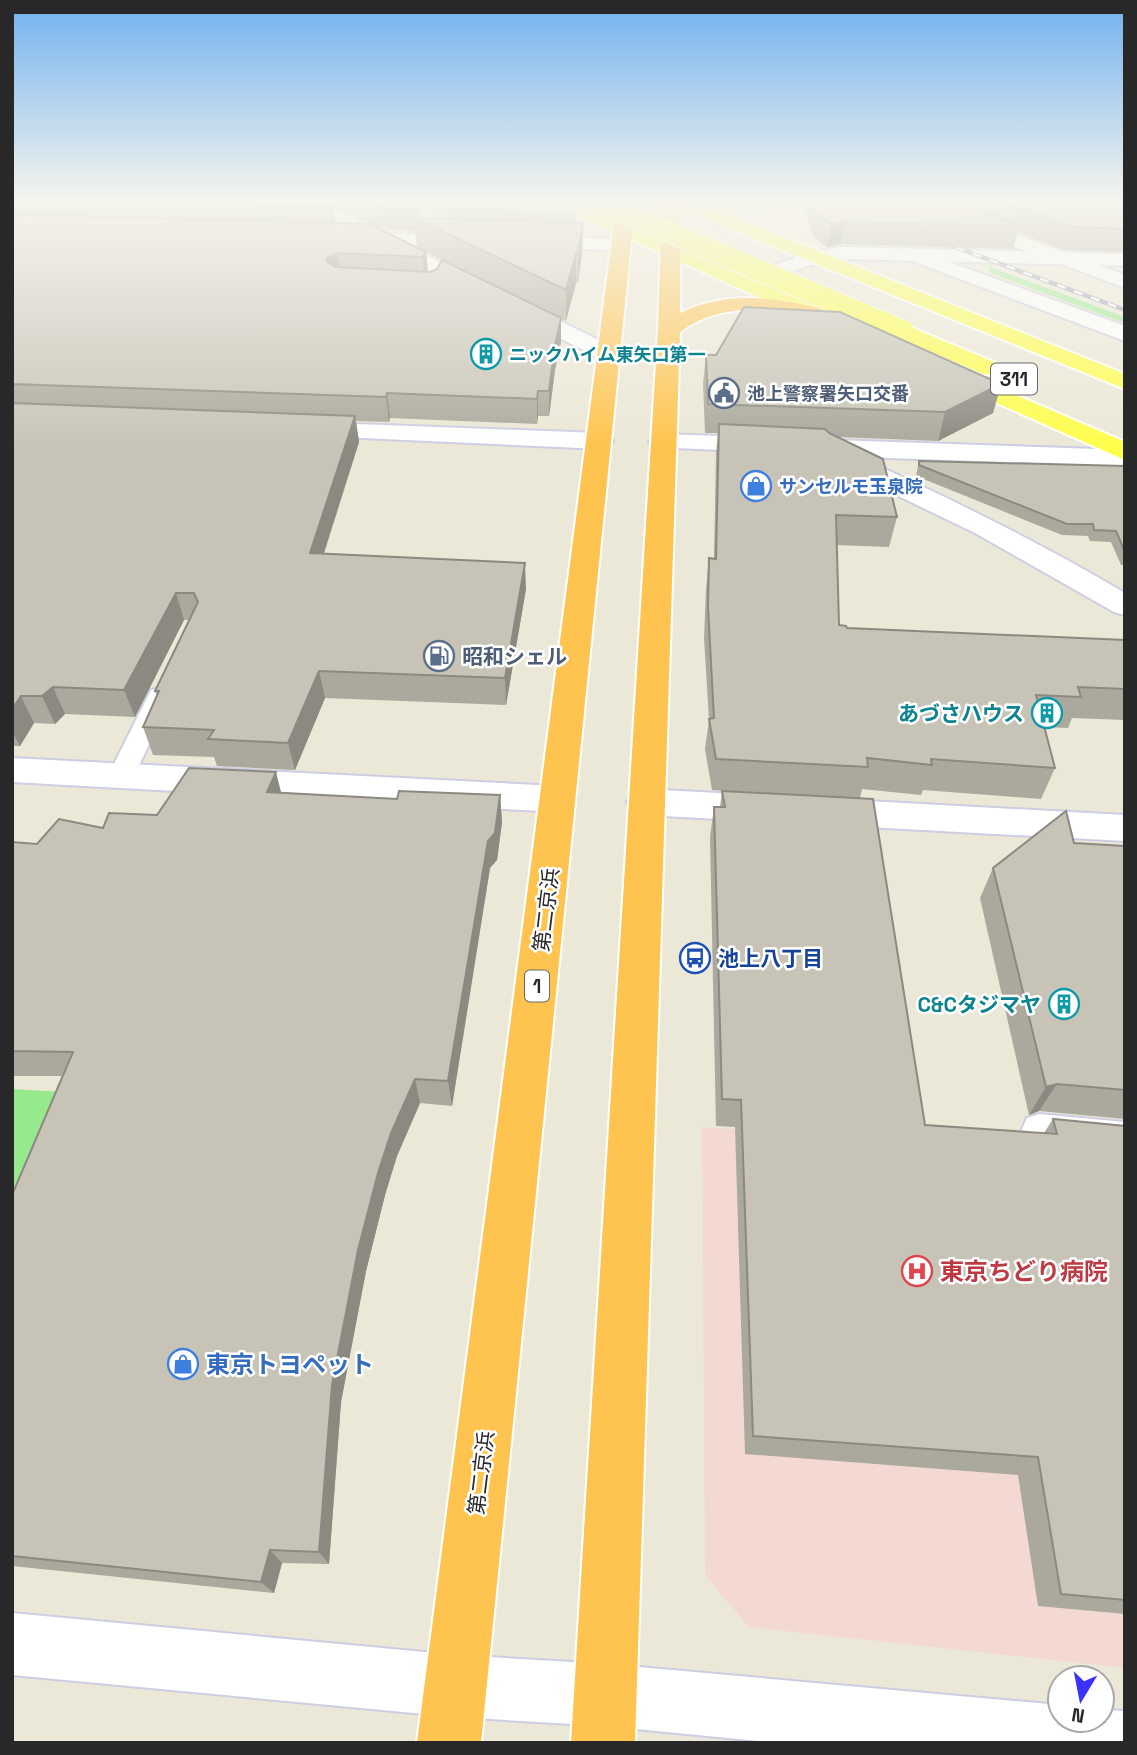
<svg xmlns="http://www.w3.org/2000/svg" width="1137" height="1755" font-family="'Space Grotesk','Noto Sans JP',sans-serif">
	<rect width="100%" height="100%" fill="#ece8d7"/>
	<path fill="#f4d9d3" d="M702,1127L1069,1150L1125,1380V1668L749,1627L705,1575Z"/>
	<path fill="#97e98e" d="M988,266L1125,317V323L990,273Z
		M12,1089L64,1092L12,1217Z"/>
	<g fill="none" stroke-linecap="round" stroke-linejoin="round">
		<g stroke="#cecde3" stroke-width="4">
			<path id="lane" d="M160,688L169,690L172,696L134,776L130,782L121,785L112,782L108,776L151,690Z
				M1039,1114L1125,1122V1152L1039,1144L1027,1140L1022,1129L1027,1118Z"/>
		</g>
		<g stroke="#cecde3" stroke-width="4">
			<path id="street" d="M295,202H318L381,233L474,236L477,240L467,246L405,245L617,349L620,354L617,359H601L374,244L341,242L338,238L341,234L350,232L298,206Z
				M905,202H930L1125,275V288L908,206Z
				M530,236L623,239L633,245L623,251L523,246L520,242Z
				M911,248L1125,326V341L904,258L901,254L904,250Z
				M815,251L822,253L825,257L822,261L745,288L738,286L735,282L738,278Z
				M305,422L600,433L609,436L613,441L609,446L600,449L296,435L292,430L296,425Z
				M662,434L1125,450V466L859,457C949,498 1039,542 1125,593V615L1114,612L975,533L832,464L828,458L830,455L653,447L649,442L653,437Z
				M12,758L558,786L571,790L576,799L571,808L558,812L12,782Z
				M645,789L1125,815V841L645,815L632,811L627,802L632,793Z
				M12,1613L456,1655L478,1664L487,1686L478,1708L456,1717L12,1675Z"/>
		</g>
		<g stroke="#cecde3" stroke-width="4">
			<path id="secondary" d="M841,247L1125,254V266L841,259L815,263L808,261L805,257L808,253Z
				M456,1655L605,1664L1060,1705V1720H1102V1709L1122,1711L1125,1712V1743H778L605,1726L456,1717L434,1708L425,1686L434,1664Z"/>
		</g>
		<g stroke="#fff" stroke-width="4">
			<path id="primary" d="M554,202H578L843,318L846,323L843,328H827L557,206Z
				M671,202H696L1125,374V389L674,206Z
				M903,324L999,364L1003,369L999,374H983L895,336L892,331L895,326Z
				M951,367L1125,442V460L943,379L939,374L943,369Z"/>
		</g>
		<g stroke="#fff" stroke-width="4">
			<path id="highway" d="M617,202H635L481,1743H417Z
				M662,202H680V313C724,292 767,296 813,307L821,308L824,313L821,318L813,319C766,308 721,302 680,332L635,1743H571L658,330Z"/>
		</g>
		<use href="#lane" fill="#fff" fill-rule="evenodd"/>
		<use href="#street" fill="#fff" fill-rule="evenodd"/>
		<use href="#secondary" fill="#fff" fill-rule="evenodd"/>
		<use href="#primary" fill="#fefe4b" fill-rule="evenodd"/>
		<use href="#highway" fill="#ffc44f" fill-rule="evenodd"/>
		<g stroke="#9c9ab4" stroke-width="4.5">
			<path id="rail" d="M939,241L1125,310"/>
		</g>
		<use href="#rail" stroke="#fff" stroke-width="2.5" stroke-dasharray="9" stroke-linecap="butt"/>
		<g stroke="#fff" stroke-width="23" stroke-linecap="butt">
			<path id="primary-bridge" d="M598,202L903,331"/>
		</g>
		<use href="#primary-bridge" stroke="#fefe4b" stroke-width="21"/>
	</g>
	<path fill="#aba99d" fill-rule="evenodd" d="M12,202H323L333,207L336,223L417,247L415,231L381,229L323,202H415L420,209L421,219H439L435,216L426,202H565L576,214V223H583L582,253L578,283H576L566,321L561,319V342L555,370L549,416H538L537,424L390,418L389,422L356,421L359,442L324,554L526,589L506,705L325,698L295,770L217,766L214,757L153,755L143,727L157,697L155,691L189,620H184L135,717L65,714L55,724L34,723L20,746H12ZM426,252L442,260L437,269L430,272H428Z
		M802,202H1125V252L1065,250L1018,232L1013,249L841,244L827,247L814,238Z
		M706,355L1001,384L993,413L938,441L838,437L897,517L889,547L836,545L839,625L847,628L1124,640L1125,638V720L1072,718L1068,728L1044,727L1055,768L1041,799L923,790L921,795L862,789L860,798L712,790L705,749L709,720L704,638L706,589L709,558L714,559L716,453L718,433H705L703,383Z
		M919,461L1125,466V565H1121L1111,542L1090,541L1088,536L1062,535L916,476Z
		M722,791L925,1125L1044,1133L1053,1119L1125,1126V1614L1038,1606L1018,1475L745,1454L735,1127L716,1126L710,837L714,807H720Z
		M281,793L397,799L500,795L502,822L497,860L490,868L452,1106L420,1103L397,1156L385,1195L366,1271L341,1402L329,1564L282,1563L274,1593L12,1566V1195L63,1076H12V842L37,844L157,815Z
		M1074,843L1125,846V1119L1039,1111L1029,1115L980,898L993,868Z"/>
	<path fill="#8b8980" d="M845,222L841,244L827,247L831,224Z
		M583,223L582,253L578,283V253Z
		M426,252L428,275L425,280L422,257Z
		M337,253L340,275L327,262V258Z
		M576,253V283L566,321V290Z
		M561,318V342L555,370L549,416V391L555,345Z
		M1001,384L993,413L938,441L945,412Z
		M538,391V416L537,424V399Z
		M387,393L390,418L389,422L386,397Z
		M355,416L359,442L315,580L310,553Z
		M525,563L526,589L506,705L505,678Z
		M176,593L184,620L135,717L124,690Z
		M319,671L325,698L295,770L288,743Z
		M53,687L65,714L55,724L42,696Z
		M21,696L34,723L20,746L12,731V709Z
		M276,772L283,800L267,792Z
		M500,795L502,822L497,860L490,868L452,1106L448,1081L488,841Z
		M415,1079L420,1103L397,1156L385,1195L366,1271L341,1402L329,1564L319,1552L332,1385L358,1250L378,1173L391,1133Z
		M1057,1084L1039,1111L1029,1115L1046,1087Z
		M270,1550L282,1563L274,1593L261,1582Z"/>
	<path fill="#c7c4b7" stroke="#8b8980" stroke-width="2" d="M149,202H323L333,207Z
		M366,202H415L420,209L378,207Z
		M443,202H565L576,214L452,209Z
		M813,202H954L1020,226L845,222L831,224L818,215Z
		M1003,202H1125V229L1073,227Z
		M12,215L370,224L426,252L422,257L337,253L327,258V262L336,267L430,272L437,269L442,260L561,318L555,345L549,391H538L537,399L387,393L386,397L12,384Z
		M414,218L583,223L578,253H576L566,290Z
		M744,307L840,312L1001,384L945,412L708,404L706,355H716Z
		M12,403L355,416L310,553L525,563L505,678L319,671L288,743L208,739L214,730L143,727L159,691H155L198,602L194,593H176L124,690L53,687L42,696H21L12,709Z
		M719,424L825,429L829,433L883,459L897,517L836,515L839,625L846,626L847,628L1125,640V689L1078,687L1081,697L1036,695L1055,768L931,759L932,765L867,758L868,767L716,759L709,719L714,718L708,607L709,558L716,559Z
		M919,461L1125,466V552L1116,531L1094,530L1093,524H1067L919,465Z
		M189,768L276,772L267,792L397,799L399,791L500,795L495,833L488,841L448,1081L415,1079L391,1133L378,1173L358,1250L332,1385L319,1552L270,1550L261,1582L12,1556V1195L73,1052L12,1051V842L37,844L59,819L103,828L109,813L157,815Z
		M722,791L873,799L925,1125L1057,1134L1053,1119L1125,1126V1600L1061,1594L1038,1457L753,1436L741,1100L722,1099L714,807H725Z
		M1066,811L1074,843L1125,846V1090L1057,1084L1046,1087L993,868Z"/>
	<linearGradient id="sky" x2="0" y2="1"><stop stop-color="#71b1ef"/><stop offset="0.45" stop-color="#f6f5ed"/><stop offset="1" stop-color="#f6f5ed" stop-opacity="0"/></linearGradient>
	<rect width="1137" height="448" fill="url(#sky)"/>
	<defs>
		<g id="building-ring" transform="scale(1.575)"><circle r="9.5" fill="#fff" stroke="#0f9aa8" stroke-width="1.5"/><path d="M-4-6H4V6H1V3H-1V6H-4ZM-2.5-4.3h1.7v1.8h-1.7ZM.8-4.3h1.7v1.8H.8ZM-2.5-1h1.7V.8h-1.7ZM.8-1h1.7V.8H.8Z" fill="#0f9aa8"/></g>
		<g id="civic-ring" transform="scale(1.575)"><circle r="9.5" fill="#fff" stroke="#5c6f8a" stroke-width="1.5"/><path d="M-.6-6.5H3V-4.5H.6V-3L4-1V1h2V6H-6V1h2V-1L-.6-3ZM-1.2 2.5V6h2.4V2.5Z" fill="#5c6f8a"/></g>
		<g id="shop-ring" transform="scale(1.575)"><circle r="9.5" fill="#fff" stroke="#3f7fe0" stroke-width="1.5"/><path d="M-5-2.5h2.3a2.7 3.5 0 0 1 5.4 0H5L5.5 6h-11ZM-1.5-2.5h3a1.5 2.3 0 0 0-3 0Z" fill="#3f7fe0"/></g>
		<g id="fuel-ring" transform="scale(1.575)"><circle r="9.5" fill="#fff" stroke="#5c6f8a" stroke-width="1.5"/><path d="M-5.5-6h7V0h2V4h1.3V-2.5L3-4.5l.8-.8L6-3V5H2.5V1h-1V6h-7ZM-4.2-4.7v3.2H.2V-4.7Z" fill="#5c6f8a"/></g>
		<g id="bus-ring" transform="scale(1.575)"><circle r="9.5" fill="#fff" stroke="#1a4fb4" stroke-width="1.5"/><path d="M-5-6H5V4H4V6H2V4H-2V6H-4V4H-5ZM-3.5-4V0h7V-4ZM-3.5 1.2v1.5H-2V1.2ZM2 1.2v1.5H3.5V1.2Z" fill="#1a4fb4"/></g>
		<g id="hospital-ring" transform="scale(1.575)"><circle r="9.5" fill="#fff" stroke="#e0444e" stroke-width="1.5"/><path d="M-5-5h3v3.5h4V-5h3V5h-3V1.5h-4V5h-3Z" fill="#e0444e"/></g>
	</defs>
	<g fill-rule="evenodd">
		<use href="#building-ring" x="486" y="354"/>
		<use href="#civic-ring" x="724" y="393"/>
		<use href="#shop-ring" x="756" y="486"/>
		<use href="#fuel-ring" x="439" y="656"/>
		<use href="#building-ring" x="1047" y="713"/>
		<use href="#bus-ring" x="695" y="958"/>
		<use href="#building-ring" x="1064" y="1004"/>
		<use href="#hospital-ring" x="917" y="1271"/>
		<use href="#shop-ring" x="183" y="1364"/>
	</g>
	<g text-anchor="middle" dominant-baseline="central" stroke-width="5" stroke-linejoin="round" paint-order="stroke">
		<g font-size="18" font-weight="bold" fill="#0d838f" stroke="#fff" text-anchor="start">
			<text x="509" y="354">ニックハイム東矢口第一</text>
		</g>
		<g font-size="18" font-weight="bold" fill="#4e5e75" stroke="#fff" text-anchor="start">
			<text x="747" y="393">池上警察署矢口交番</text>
		</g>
		<g font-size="18" font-weight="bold" fill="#366cbe" stroke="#fff" text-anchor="start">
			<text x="779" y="486">サンセルモ玉泉院</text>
		</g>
		<g fill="#fff" stroke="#686868" stroke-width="2">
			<rect x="991" y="363.5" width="46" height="31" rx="5"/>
			<rect x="525" y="970.5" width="24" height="31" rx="5"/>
		</g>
		<g font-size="19" font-weight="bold" fill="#282828">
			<text x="1014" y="379">311</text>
			<text x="537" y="986">1</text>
		</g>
		<g font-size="21" font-weight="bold" fill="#4e5e75" stroke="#fff" text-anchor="start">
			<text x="462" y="656">昭和シェル</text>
		</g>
		<g font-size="21" font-weight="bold" fill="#0d838f" stroke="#fff" text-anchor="end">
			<text x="1024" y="713">あづさハウス</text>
			<text x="1041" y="1004">C&amp;Cタジマヤ</text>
		</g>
		<g font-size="21" fill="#282828" stroke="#fff">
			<text transform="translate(546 910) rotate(-83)">第二京浜</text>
			<text transform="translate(481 1473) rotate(-83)">第二京浜</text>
		</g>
		<g font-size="21" font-weight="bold" fill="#164399" stroke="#fff" text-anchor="start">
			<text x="718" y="958">池上八丁目</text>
		</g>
		<g font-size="24" font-weight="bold" fill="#be3a42" stroke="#fff" text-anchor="start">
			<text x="940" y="1271">東京ちどり病院</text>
		</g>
		<g font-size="24" font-weight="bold" fill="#366cbe" stroke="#fff" text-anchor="start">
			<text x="206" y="1364">東京トヨペット</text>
		</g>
	</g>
	<rect width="1137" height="1755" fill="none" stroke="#282828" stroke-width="28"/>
	<g transform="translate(1081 1699) rotate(190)"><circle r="33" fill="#ffffff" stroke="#a9a9a9" stroke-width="2"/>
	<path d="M0-5L12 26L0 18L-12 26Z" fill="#3b31ff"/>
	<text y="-10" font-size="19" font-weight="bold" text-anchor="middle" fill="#282828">N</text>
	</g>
</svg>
